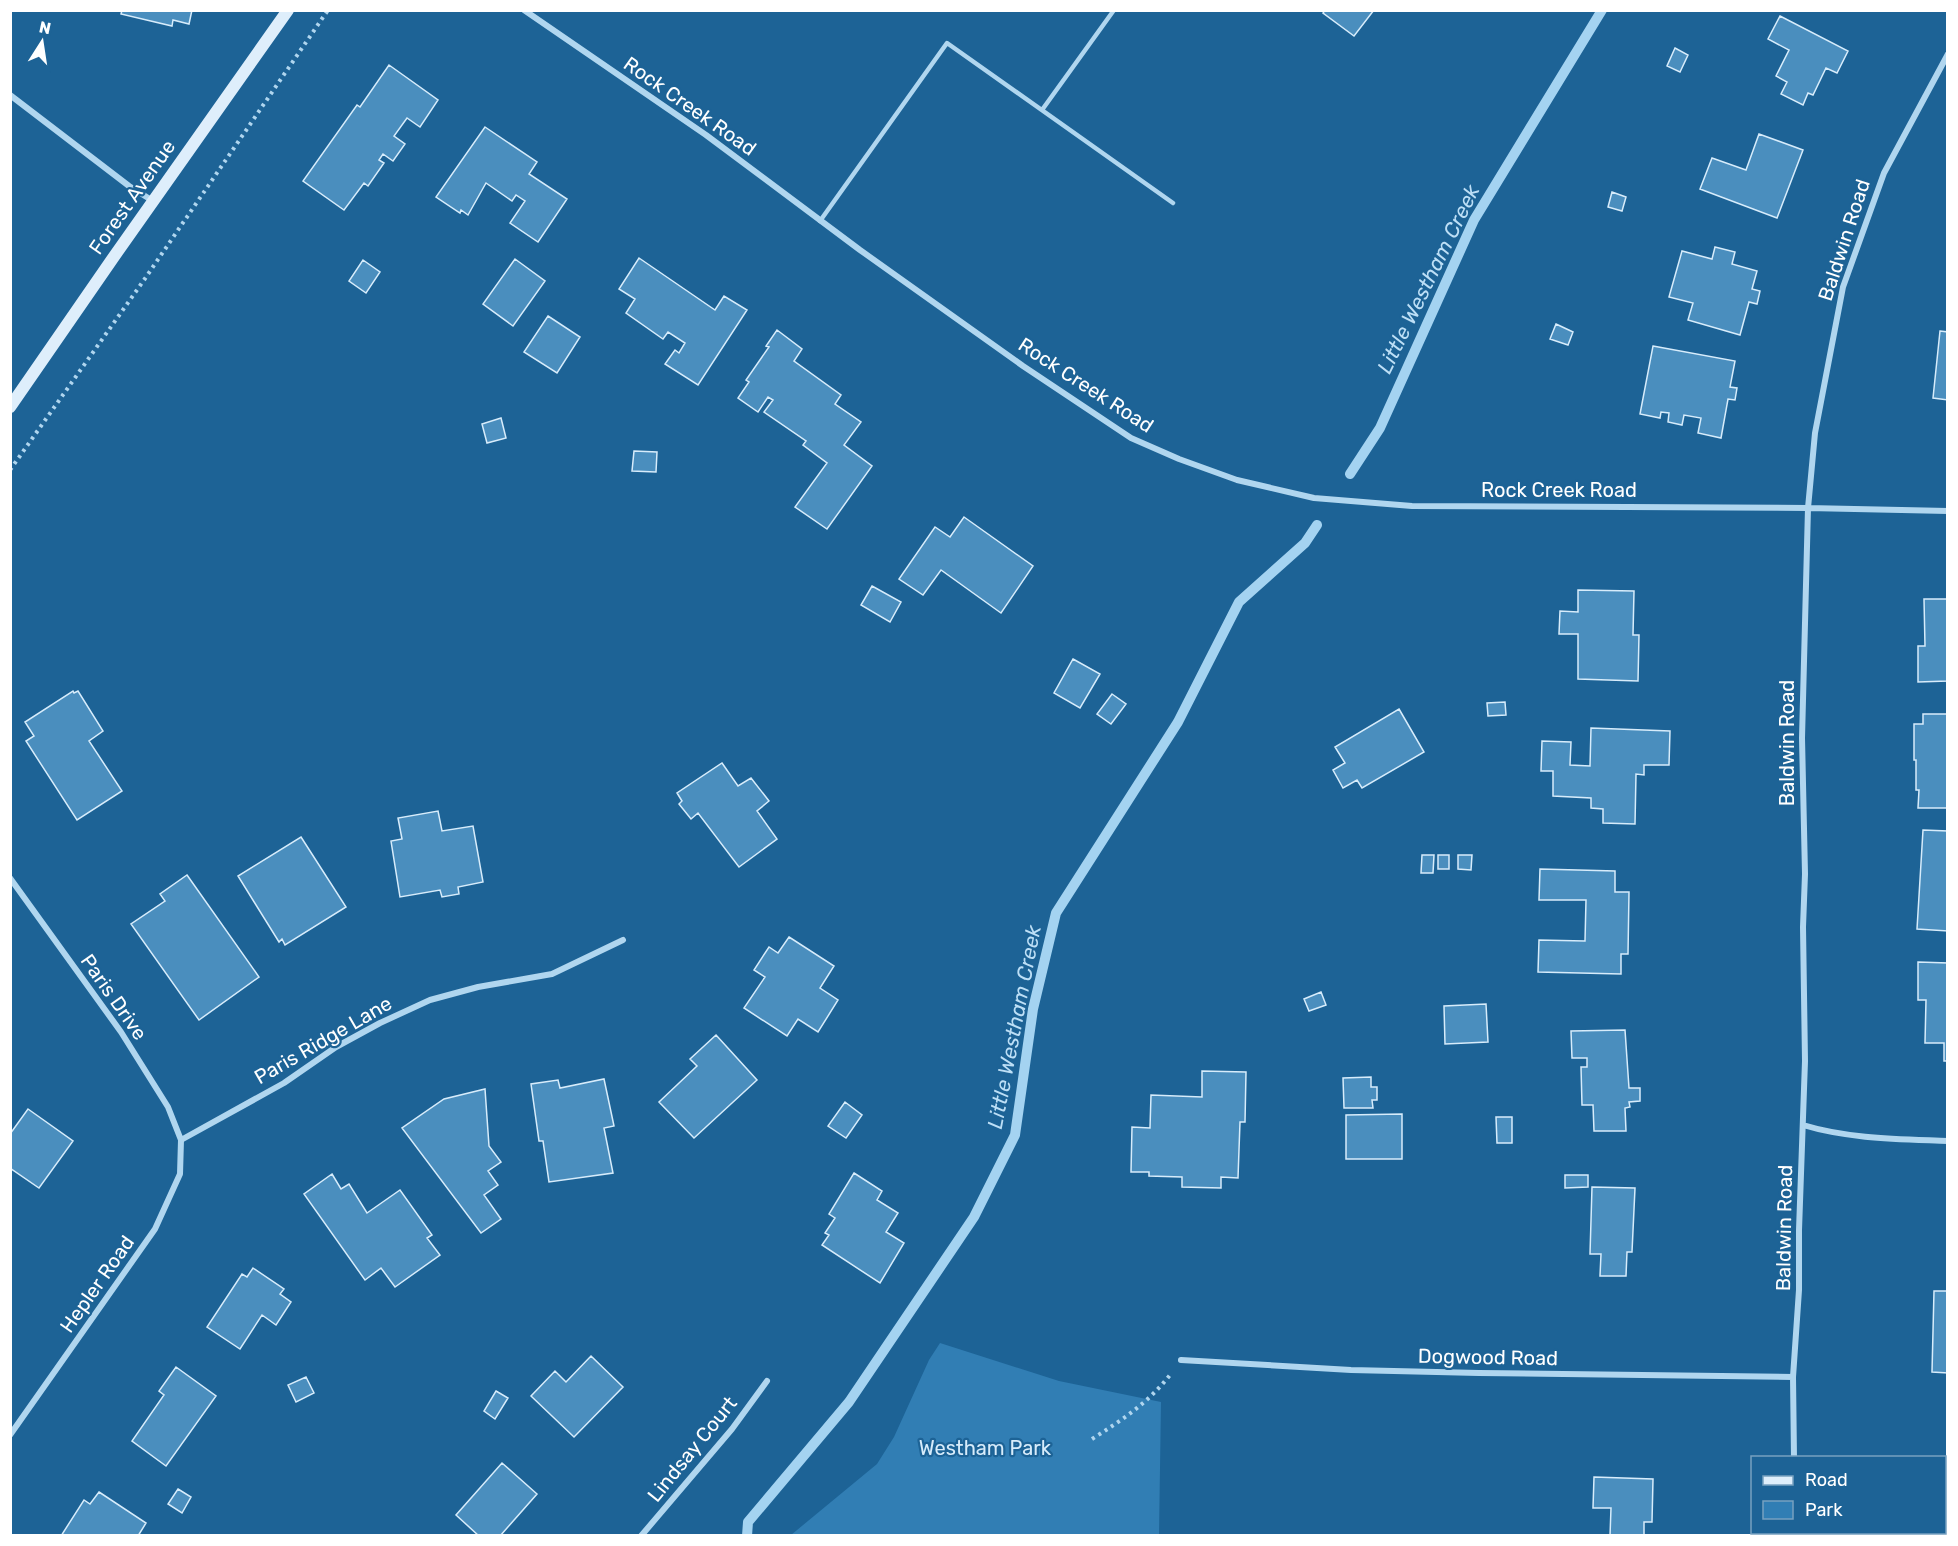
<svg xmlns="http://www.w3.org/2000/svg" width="1958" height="1546" font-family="Rubik,sans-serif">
	<rect width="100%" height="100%" fill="#1d6396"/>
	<path fill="#317eb4" d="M940,1343L1059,1381L1161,1402L1159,1535H791L877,1464L894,1437L929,1360Z"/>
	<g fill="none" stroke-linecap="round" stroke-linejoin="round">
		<path stroke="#a4d3f1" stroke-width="10" d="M1350,474L1380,428L1474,220L1602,10
			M747,1536L748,1522L849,1402L974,1217L1015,1135L1033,1009L1056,913L1178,722L1239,602L1305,543L1317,525"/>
	</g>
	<path fill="#4a8ebe" stroke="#d7ecfb" stroke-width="1.5" d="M122,10H192L189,24L173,20L172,26L121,14Z
		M1325,10H1374L1354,36L1323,13Z
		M1780,16L1848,51L1837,73L1826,68L1813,95L1808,93L1803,105L1781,94L1787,82L1776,76L1789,50L1768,39Z
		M1675,48L1688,55L1680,72L1667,66Z
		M389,65L438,100L420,127L407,118L394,136L405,144L393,161L383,154L379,160L384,163L368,186L364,183L344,210L303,181L357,105L360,107Z
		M485,127L537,162L529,174L567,199L538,242L510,223L525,201L516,195L512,201L486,183L468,215L461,210L460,213L436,197Z
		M1759,134L1803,150L1777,218L1700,189L1712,158L1746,170Z
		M1612,192L1626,197L1622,211L1608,207Z
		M1715,247L1735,252L1732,264L1757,271L1752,289L1760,291L1757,304L1749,302L1740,335L1688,320L1693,303L1669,297L1682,251L1712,259Z
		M639,258L715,310L724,296L747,310L698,385L665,364L675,350L679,353L685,343L668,332L663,339L626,313L635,299L619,289Z
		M515,259L545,281L513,326L483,304Z
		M363,260L380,272L366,293L349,281Z
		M548,316L580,337L557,373L524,352Z
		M1556,324L1573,332L1568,345L1550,339Z
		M777,330L802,349L794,361L841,395L835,404L861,422L844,445L872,466L827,529L795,507L827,463L803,445L806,441L764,412L773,400L768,397L758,412L738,398L749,382L746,380L769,347L766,346Z
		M1940,331L1948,332V400L1933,398Z
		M1653,346L1735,361L1730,387L1737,388L1735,400L1728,399L1721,438L1698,433L1701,418L1684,415L1682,425L1668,422L1669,413L1661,412L1660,418L1640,414Z
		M501,418L506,438L487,443L482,424Z
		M634,451L657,452L656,472L632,471Z
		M964,517L1033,566L1001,613L941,570L923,595L899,579L935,527L950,537Z
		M872,586L901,602L890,622L861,605Z
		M1578,590L1634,591L1633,635H1639L1638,681L1578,679V634H1559L1560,611L1578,612Z
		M1924,599H1948V681L1918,682V646H1925Z
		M1073,659L1100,674L1080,708L1054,693Z
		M73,691L74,693L78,691L103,731L89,741L122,791L77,820L26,741L34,736L25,722Z
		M1112,694L1126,704L1111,724L1097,714Z
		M1505,702L1506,715L1488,716L1487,703Z
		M1399,709L1424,752L1362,788L1357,780L1343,788L1333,770L1345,763L1335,747Z
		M1923,714H1948V808H1918L1919,790H1916V760H1914V724H1923Z
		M1591,728L1670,731L1669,765H1644V775L1636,774L1635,824L1603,823V809L1591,808V798L1553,796V771H1541L1542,741L1571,742L1570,765L1590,766Z
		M722,763L738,786L751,778L769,801L757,811L777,839L739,867L698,813L691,819L679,804L682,801L677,793Z
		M438,811L442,831L473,826L483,882L458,887L459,894L442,897L440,890L400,897L391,841L402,839L398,818Z
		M1923,830L1948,831V931L1917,929Z
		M301,837L346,907L285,945L282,939L279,942L238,876Z
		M1422,855H1434L1433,873H1421Z
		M1438,855H1449V869H1438Z
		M1458,855H1472L1471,870L1458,869Z
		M1540,869L1615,871V892H1629L1628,954H1621V974L1538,972L1539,940L1585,941L1586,900H1539Z
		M187,875L259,977L199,1020L131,924L165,901L160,894Z
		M789,937L834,966L820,988L838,1000L818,1032L798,1019L787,1036L744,1008L765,977L754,970L769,947L778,953Z
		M1918,962L1948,963V1061H1944V1043H1925L1926,1000H1918Z
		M1321,992L1326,1005L1309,1011L1304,999Z
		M1486,1004L1488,1042L1445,1044L1444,1006Z
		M1625,1030L1629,1088H1640V1101L1629,1102L1630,1107L1625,1108L1626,1131H1594L1593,1105H1582L1581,1067H1587V1058H1572L1571,1031Z
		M716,1035L757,1080L694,1138L659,1102L697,1066L690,1059Z
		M1202,1071L1246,1072L1245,1122H1240L1238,1178L1221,1177V1188L1182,1187V1177L1149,1176V1172H1131L1132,1127L1150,1128L1151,1095L1202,1097Z
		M1371,1077V1087H1377V1100H1372L1373,1108H1344L1343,1078Z
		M604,1079L614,1126L604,1128L613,1173L549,1182L543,1141H539L531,1084L558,1080L560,1088Z
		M485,1089L489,1146L501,1162L488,1171L498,1185L484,1195L501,1219L481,1233L402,1128L444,1099Z
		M845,1102L862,1115L846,1138L828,1126Z
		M28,1109L73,1141L39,1188L10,1168V1134Z
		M1402,1114V1159H1346V1115Z
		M1496,1117H1512V1143H1497Z
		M854,1173L882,1191L877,1200L898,1213L886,1232L904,1243L880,1283L822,1245L829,1235L825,1233L835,1218L829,1214Z
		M332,1174L341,1189L349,1184L367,1213L400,1190L432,1235L427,1238L440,1255L395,1287L381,1268L365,1280L304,1194Z
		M1565,1175H1588V1187L1565,1188Z
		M1592,1187L1635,1188L1632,1252H1627L1626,1276H1600L1601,1254H1590Z
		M253,1268L284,1289L280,1294L291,1302L276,1325L262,1315L240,1349L207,1327L242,1274L247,1277Z
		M1934,1291H1948V1373L1932,1372Z
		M591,1356L623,1387L574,1437L531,1396L555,1371L566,1382Z
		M176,1367L216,1396L166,1466L132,1441L164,1395L159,1391Z
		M306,1377L314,1393L296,1402L288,1385Z
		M496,1391L508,1398L495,1419L484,1411Z
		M1944,1462H1948V1522H1944Z
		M502,1463L537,1494L500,1536H479L456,1515Z
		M1594,1477L1653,1479L1652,1522H1644V1536H1610L1611,1508H1593Z
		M178,1489L191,1497L182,1513L168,1504Z
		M99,1492L146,1523L138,1536H61L84,1500L90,1504Z"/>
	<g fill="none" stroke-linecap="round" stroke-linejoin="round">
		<path stroke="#b0d6ef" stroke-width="4" stroke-dasharray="3 4.5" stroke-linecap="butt" d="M10,470L144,280L328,10
			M1092,1439C1122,1420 1148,1403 1170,1375"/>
		<path stroke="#b0d6ef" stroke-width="4.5" d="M1042,110L1114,10
			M820,221L947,43L1173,203"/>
		<path stroke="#b0d6ef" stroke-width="6" d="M524,10L706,135L860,250L1023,366L1131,438L1179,459L1237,480L1314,498L1412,506L1808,508L1948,511
			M10,95L129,186L153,201
			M10,878L121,1032L168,1107L181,1140L180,1174L155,1229L10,1435
			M1803,1125C1849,1139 1900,1139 1948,1141
			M181,1140L284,1083L336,1047L380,1023L430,1000L478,987L552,974L623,940
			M1181,1360L1351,1370L1479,1373L1793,1377
			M1794,1458L1793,1377L1799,1290V1230L1805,1061L1803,927L1805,874L1802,738L1808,508L1815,433L1843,287L1884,173L1948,54
			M1795,1532V1536
			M641,1536L732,1429L767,1381"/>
		<path stroke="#deeefb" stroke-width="12" d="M10,407L113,258L288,10"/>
	</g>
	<g text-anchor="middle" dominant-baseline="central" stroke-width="4.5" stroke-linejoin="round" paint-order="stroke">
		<g font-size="20" fill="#fff" stroke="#1d6396">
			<text transform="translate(690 106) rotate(35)">Rock Creek Road</text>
			<text transform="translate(132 197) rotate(-55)">Forest Avenue</text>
			<text transform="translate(1844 240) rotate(-72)">Baldwin Road</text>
			<text transform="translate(1086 385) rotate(33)">Rock Creek Road</text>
			<text x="1559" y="490">Rock Creek Road</text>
			<text transform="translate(1787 743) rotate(-90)">Baldwin Road</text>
			<text transform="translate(114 997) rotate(55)">Paris Drive</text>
			<text transform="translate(323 1040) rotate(-30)">Paris Ridge Lane</text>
			<text transform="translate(1784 1228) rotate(-89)">Baldwin Road</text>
			<text transform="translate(97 1284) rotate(-55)">Hepler Road</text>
			<text transform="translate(1488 1357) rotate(1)">Dogwood Road</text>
			<text transform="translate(692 1449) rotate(-51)">Lindsay Court</text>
		</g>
		<g font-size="20" fill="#d7ecfb" stroke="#1d6396">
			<text x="985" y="1448">Westham Park</text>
		</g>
		<g font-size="21" font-style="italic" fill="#bddff6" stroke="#1d6396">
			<text transform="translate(1428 279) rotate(-64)">Little Westham Creek</text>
			<text transform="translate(1014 1027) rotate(-79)">Little Westham Creek</text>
		</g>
	</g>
	<rect width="1958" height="1546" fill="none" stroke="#ffffff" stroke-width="24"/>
	<rect x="1751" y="1456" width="195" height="78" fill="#1d6396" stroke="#77a1c0" stroke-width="1.5"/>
	<rect x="1763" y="1476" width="30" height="9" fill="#deeefb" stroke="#77a1c0" stroke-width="1.5"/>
	<text x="1805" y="1486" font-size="18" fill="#ffffff">Road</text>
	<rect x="1763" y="1501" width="30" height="18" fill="#317eb4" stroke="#77a1c0" stroke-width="1.5"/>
	<text x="1805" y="1516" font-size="18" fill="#ffffff">Park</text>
	<g transform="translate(42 42) rotate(12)" stroke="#1d6396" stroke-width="4.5" paint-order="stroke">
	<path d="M0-4.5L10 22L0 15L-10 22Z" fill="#ffffff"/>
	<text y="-9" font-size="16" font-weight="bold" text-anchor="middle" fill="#ffffff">N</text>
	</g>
</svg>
